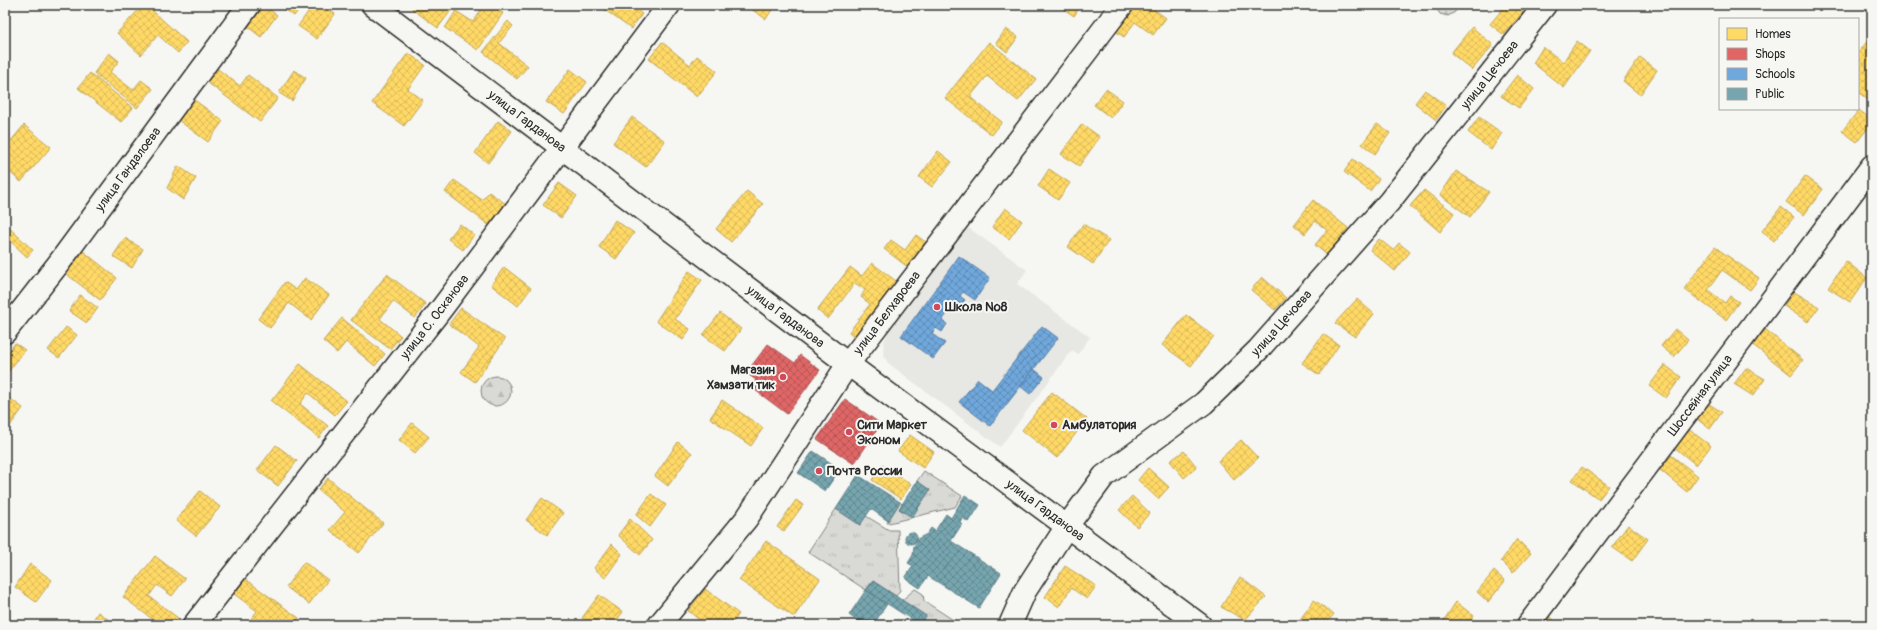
<svg xmlns="http://www.w3.org/2000/svg" width="1877" height="630" font-family="Pangolin,sans-serif">
	<defs>
		<pattern id="grass-tufts" width="24" height="20" patternUnits="userSpaceOnUse"><rect width="24" height="20" fill="#d9d9d5"/><path d="M3 7l-1-3M5 7V3M7 7l1-3M15 17l-1-3M17 17v-4M19 17l1-3" fill="none" stroke="#babab7"/></pattern>
		<pattern id="forest-firs" width="22" height="20" patternUnits="userSpaceOnUse"><rect width="22" height="20" fill="#d9d9d5"/><path d="M5 1l3.5 6h-7zM16 11l3.5 6h-7z" fill="#babab7"/></pattern>
		<pattern id="homes-cross-hatch" width="8" height="8" patternUnits="userSpaceOnUse"><rect width="8" height="8" fill="#ffd966"/><path d="M0 0l8 8M0 8l8-8" fill="none" stroke="#dbba59"/></pattern>
		<pattern id="shops-cross-hatch" width="8" height="8" patternUnits="userSpaceOnUse"><rect width="8" height="8" fill="#e06666"/><path d="M0 0l8 8M0 8l8-8" fill="none" stroke="#b65454"/></pattern>
		<pattern id="schools-cross-hatch" width="8" height="8" patternUnits="userSpaceOnUse"><rect width="8" height="8" fill="#6fa8dc"/><path d="M0 0l8 8M0 8l8-8" fill="none" stroke="#5b89b3"/></pattern>
		<pattern id="public-cross-hatch" width="8" height="8" patternUnits="userSpaceOnUse"><rect width="8" height="8" fill="#76a5af"/><path d="M0 0l8 8M0 8l8-8" fill="none" stroke="#61878f"/></pattern>
	</defs>
	<rect width="100%" height="100%" fill="#f6f6f2"/>
	<filter id="ink" filterUnits="userSpaceOnUse"><feTurbulence type="fractalNoise" baseFrequency=".025" numOctaves="2"/><feDisplacementMap in="SourceGraphic" scale="8" xChannelSelector="R" yChannelSelector="G"/><feConvolveMatrix kernelMatrix="1 2 1 2 8 2 1 2 1" color-interpolation-filters="sRGB"/></filter>
	<g filter="url(#ink)">
		<path fill="#e7e7e3" d="M966,226L1027,270L1017,284L1090,337L1078,354L1072,350L1000,447L888,363L883,354L884,342L888,332Z"/>
		<path fill="url(#grass-tufts)" stroke="#828280" d="M924,471L962,496L955,507L889,523H887L900,502L902,504L899,509L912,517L930,490L917,481Z
			M836,509L860,525L866,516L889,530H898L900,590L896,596L873,581L866,590L808,552Z
			M915,589L923,594L924,601L961,625H920L926,616L902,600Z"/>
		<path fill="url(#forest-firs)" stroke="#828280" d="M1434,5H1458V6L1455,12L1448,16L1440,14Z
			M481 391a15 15 0 1 1 30 0a15 15 0 1 1-30 0Z"/>
		<path fill="url(#homes-cross-hatch)" stroke="#bfa554" d="M143,5H146L187,42L178,53L158,35L141,55L117,33Z
			M279,5H302L294,16Z
			M313,5H323L335,14L317,39L298,26Z
			M415,5H455L438,28L412,9Z
			M484,5H491L503,13L478,50L445,28L456,11L473,22Z
			M609,5H631L642,14L631,29L605,10Z
			M745,5H775L766,19Z
			M1058,5H1081L1074,16Z
			M1134,5L1139,9L1142,5H1148L1166,18L1153,35L1135,22L1124,37L1115,31Z
			M1506,5H1514L1523,12L1504,35L1490,24Z
			M264,6L277,15L261,37L248,27Z
			M508,21L513,26L499,43L528,66L517,79L483,52Z
			M1472,27L1493,45L1472,70L1451,53Z
			M1006,29L1018,37L1007,52L996,43Z
			M1872,35V61L1867,68L1872,72V103L1858,92V53Z
			M1577,41L1590,51L1564,88L1533,63L1543,47L1563,62Z
			M662,42L690,65L697,56L717,71L697,97L649,59Z
			M989,42L1036,79L1018,101L987,76L970,97L1002,122L992,135L945,98Z
			M109,53L119,61L110,72L133,90L141,80L153,89L137,108L94,73Z
			M408,53L425,65L408,89L423,100L404,126L372,103Z
			M1640,57L1657,70L1640,95L1623,81Z
			M214,66L240,86L248,75L278,98L260,122L204,80Z
			M570,69L587,82L564,114L546,102Z
			M294,70L306,78L292,101L279,93Z
			M90,73L133,108L121,122L78,88Z
			M1517,75L1534,89L1519,108L1501,96Z
			M1106,89L1123,101L1111,118L1094,105Z
			M1425,90L1446,106L1436,120L1415,103Z
			M193,99L223,121L208,142L178,120Z
			M1859,110L1872,120V123L1857,142L1842,131Z
			M632,117L665,141L646,167L613,143Z
			M1479,117L1502,133L1491,150L1468,132Z
			M498,121L512,131L488,163L475,153Z
			M1082,124L1100,137L1079,166L1061,154Z
			M1377,124L1390,133L1375,154L1362,144Z
			M24,125L51,147L21,182L5,168V148Z
			M938,151L952,162L932,187L919,177Z
			M1353,159L1379,179L1370,191L1344,172Z
			M178,166L196,178L183,200L167,188Z
			M1049,169L1070,183L1058,200L1038,186Z
			M1456,171L1489,192L1470,217L1440,195Z
			M1805,176L1823,189L1804,215L1786,202Z
			M454,180L482,200L489,192L506,204L490,226L445,192Z
			M559,183L577,196L561,218L543,205Z
			M1424,190L1454,213L1440,232L1410,206Z
			M747,191L763,204L731,242L716,229Z
			M1313,200L1348,228L1327,255L1315,245L1327,230L1315,221L1305,234L1294,225Z
			M1781,207L1794,217L1774,241L1762,231Z
			M1005,208L1022,221L1009,239L992,227Z
			M615,220L634,233L616,259L599,247Z
			M5,224L33,250L27,257L5,236Z
			M460,224L474,235L463,250L448,239Z
			M1083,224L1109,240L1093,264L1068,247Z
			M916,235L927,243L909,268L884,249L891,240L905,250Z
			M125,238L143,249L132,268L113,256Z
			M1379,239L1393,250L1399,243L1410,252L1395,271L1370,250Z
			M1715,247L1759,278L1750,290L1722,270L1708,290L1725,303L1730,296L1739,302L1726,320L1684,289Z
			M83,251L117,278L100,300L65,273Z
			M1846,261L1867,278L1850,302L1828,288Z
			M872,263L900,284L858,340L849,332L870,304L861,297L865,290L855,283L828,319L817,310L850,267L862,276Z
			M504,267L531,288L518,306L491,285Z
			M689,271L702,280L675,319L690,329L683,340L656,321Z
			M387,274L426,304L415,318L393,301L380,319L401,336L390,349L351,320Z
			M1262,277L1286,298L1275,310L1251,290Z
			M305,278L329,295L311,320L289,303L270,328L258,319L285,282L296,290Z
			M1793,291L1819,307L1808,322L1784,306Z
			M80,295L98,308L87,323L69,311Z
			M1357,299L1374,314L1355,337L1335,323Z
			M461,308L505,339L475,382L461,372L479,347L449,324Z
			M720,313L741,329L725,351L703,335Z
			M1186,315L1214,336L1191,366L1162,345Z
			M342,318L385,354L375,366L346,342L337,353L323,341Z
			M66,327L77,335L59,358L48,350Z
			M1675,329L1688,340L1674,357L1661,346Z
			M1765,329L1803,360L1791,375L1753,345Z
			M1323,334L1339,345L1319,375L1302,363Z
			M15,343L25,350L5,376V357Z
			M300,364L347,401L335,415L308,393L300,404L328,426L319,438L271,401Z
			M1665,365L1681,377L1666,398L1649,386Z
			M1746,368L1765,379L1753,396L1734,384Z
			M1052,392L1087,419L1057,458L1022,430Z
			M5,395L23,408L7,430L5,429Z
			M722,400L763,428L751,446L710,418Z
			M1709,404L1722,412L1710,429L1697,419Z
			M412,423L429,437L415,453L399,440Z
			M1687,428L1711,446L1696,465L1674,447Z
			M910,435L934,452L923,468L898,451Z
			M1241,440L1258,458L1234,480L1218,461Z
			M678,442L692,453L668,486L655,476Z
			M276,445L297,461L278,486L257,470Z
			M1184,451L1197,467L1184,478L1170,461Z
			M1671,455L1698,476L1687,492L1660,470Z
			M882,465L911,484L901,499L872,480Z
			M1582,467L1609,486L1599,499L1572,480Z
			M1148,468L1169,487L1158,499L1138,480Z
			M328,478L383,523L359,553L330,530L345,512L318,490Z
			M200,491L220,507L196,536L176,520Z
			M651,494L666,505L650,527L636,515Z
			M1132,496L1150,513L1137,527L1119,510Z
			M542,498L563,513L547,535L526,520Z
			M796,500L803,505L784,531L777,527Z
			M630,519L652,540L640,555L618,535Z
			M1628,525L1648,539L1632,561L1612,547Z
			M1517,539L1531,553L1513,573L1501,561Z
			M766,541L820,579L794,617L739,580Z
			M612,544L622,554L605,578L594,568Z
			M155,556L185,579L172,596L157,585L149,596L178,618L172,625H160L123,597Z
			M304,562L328,580L309,604L286,587Z
			M30,564L52,580L36,602L15,587Z
			M1065,566L1096,586L1087,599L1071,588L1059,607L1045,597Z
			M1494,571L1505,581L1488,602L1477,592Z
			M1240,577L1266,597L1245,620L1221,607Z
			M245,579L299,618L294,625H251L248,623L257,611L234,594Z
			M705,589L739,614L731,625H706L688,611Z
			M599,595L623,612L613,625H592L582,618Z
			M1314,600L1334,614L1325,625H1296Z
			M1456,602L1474,616L1467,625H1444L1442,623Z
			M98,612L116,625H90Z
			M1546,614L1560,625H1537Z"/>
		<path fill="url(#shops-cross-hatch)" stroke="#aa5454" d="M768,344L795,363L800,355L820,370L787,414L751,387L756,380L746,373Z
			M845,399L881,424L854,464L817,439Z"/>
		<path fill="url(#schools-cross-hatch)" stroke="#5b82a7" d="M959,256L990,278L975,300L963,292L960,296L965,300L958,309L953,305L942,321L947,324L942,332L936,328L932,334L945,343L933,359L901,336Z
			M1042,326L1058,338L990,426L959,402L978,379L992,390Z
			M1034,369L1044,377L1030,394L1020,386Z"/>
		<path fill="url(#public-cross-hatch)" stroke="#608087" d="M813,451L840,469L825,491L798,473Z
			M858,475L900,502L888,521L871,509L860,525L836,509Z
			M917,481L930,490L912,517L899,509Z
			M965,495L980,505L969,522L962,518L960,522L962,524L951,541L1001,573L979,608L928,576L920,588L905,578L913,566L908,563L913,555L914,546L919,538L927,534L931,528L935,531L946,514L951,518Z
			M905 538a6 6 0 1 1 12 0a6 6 0 1 1-12 0Z
			M873,581L926,616L920,625L866,590Z
			M866,590L887,604L873,625H863L849,615Z"/>
		<g fill="none" stroke-linecap="round" stroke-linejoin="round">
			<g stroke="#2b2b2b" stroke-width="25">
				<g id="minor">
					<path id="s1" d="M373,5L848,364L1200,625"/>
					<path id="s2" d="M5,332L59,263L249,5"/>
					<path id="s3" d="M194,625L442,308L669,5"/>
					<path id="s4" d="M659,625L747,518L848,364L1122,5"/>
					<path id="s5" d="M1010,625L1025,591L1067,526L1104,476L1204,403L1258,350L1389,202L1545,5"/>
					<path id="s6" d="M1528,625L1872,166"/>
				</g>
			</g>
			<use href="#minor" stroke="#f6f6f2" stroke-width="22"/>
		</g>
	</g>
	<g fill="#d1495b" stroke="#f6f6f2" stroke-width="1.5">
		<circle cx="937" cy="307" r="4"/>
		<circle cx="783" cy="377" r="4"/>
		<circle cx="1054" cy="425" r="4"/>
		<circle cx="849" cy="432" r="4"/>
		<circle cx="819" cy="471" r="4"/>
	</g>
	<g text-anchor="middle" dominant-baseline="central" stroke-width="4" stroke-linejoin="round" paint-order="stroke">
		<g font-size="13" fill="#2b2b2b" stroke="#f6f6f2">
			<text stroke="none"><textPath href="#s5" startOffset="736">улица Цечоева</textPath></text>
			<text stroke="none"><textPath href="#s1" startOffset="193">улица Гарданова</textPath></text>
			<text stroke="none"><textPath href="#s2" startOffset="204">улица Гандалоева</textPath></text>
			<text stroke="none"><textPath href="#s4" startOffset="387">улица Белхароева</textPath></text>
			<text stroke="none"><textPath href="#s3" startOffset="391">улица С. Осканова</textPath></text>
			<text stroke="none"><textPath href="#s1" startOffset="517">улица Гарданова</textPath></text>
			<text stroke="none"><textPath href="#s5" startOffset="412">улица Цечоева</textPath></text>
			<text stroke="none"><textPath href="#s6" startOffset="287">Шоссейная улица</textPath></text>
			<text stroke="none"><textPath href="#s1" startOffset="841">улица Гарданова</textPath></text>
		</g>
		<g font-size="13" font-weight="bold" fill="#2b2b2b" stroke="#f6f6f2" text-anchor="start">
			<text x="945" y="307">Школа №8</text>
			<text x="775" y="370" text-anchor="end">Магазин<tspan x="775" dy="15">Хамзати тик</tspan></text>
			<text x="857" y="425">Сити Маркет<tspan x="857" dy="15">Эконом</tspan></text>
			<text x="1062" y="425">Амбулатория</text>
			<text x="827" y="471">Почта России</text>
		</g>
	</g>
	<rect width="1877" height="630" fill="none" stroke="#f6f6f2" stroke-width="20"/>
	<rect x="10" y="10" width="1857" height="610" fill="none" stroke="#2b2b2b" stroke-width="1.5" filter="url(#ink)"/>
	<rect x="1719" y="18" width="140" height="92" fill="#f6f6f2" stroke="#a5a5a2"/>
	<rect x="1727" y="28" width="20" height="12" fill="#ffd966" stroke="#a5a5a2"/>
	<text x="1755" y="38" font-size="12" fill="#2b2b2b">Homes</text>
	<rect x="1727" y="48" width="20" height="12" fill="#e06666" stroke="#a5a5a2"/>
	<text x="1755" y="58" font-size="12" fill="#2b2b2b">Shops</text>
	<rect x="1727" y="68" width="20" height="12" fill="#6fa8dc" stroke="#a5a5a2"/>
	<text x="1755" y="78" font-size="12" fill="#2b2b2b">Schools</text>
	<rect x="1727" y="88" width="20" height="12" fill="#76a5af" stroke="#a5a5a2"/>
	<text x="1755" y="98" font-size="12" fill="#2b2b2b">Public</text>
</svg>
